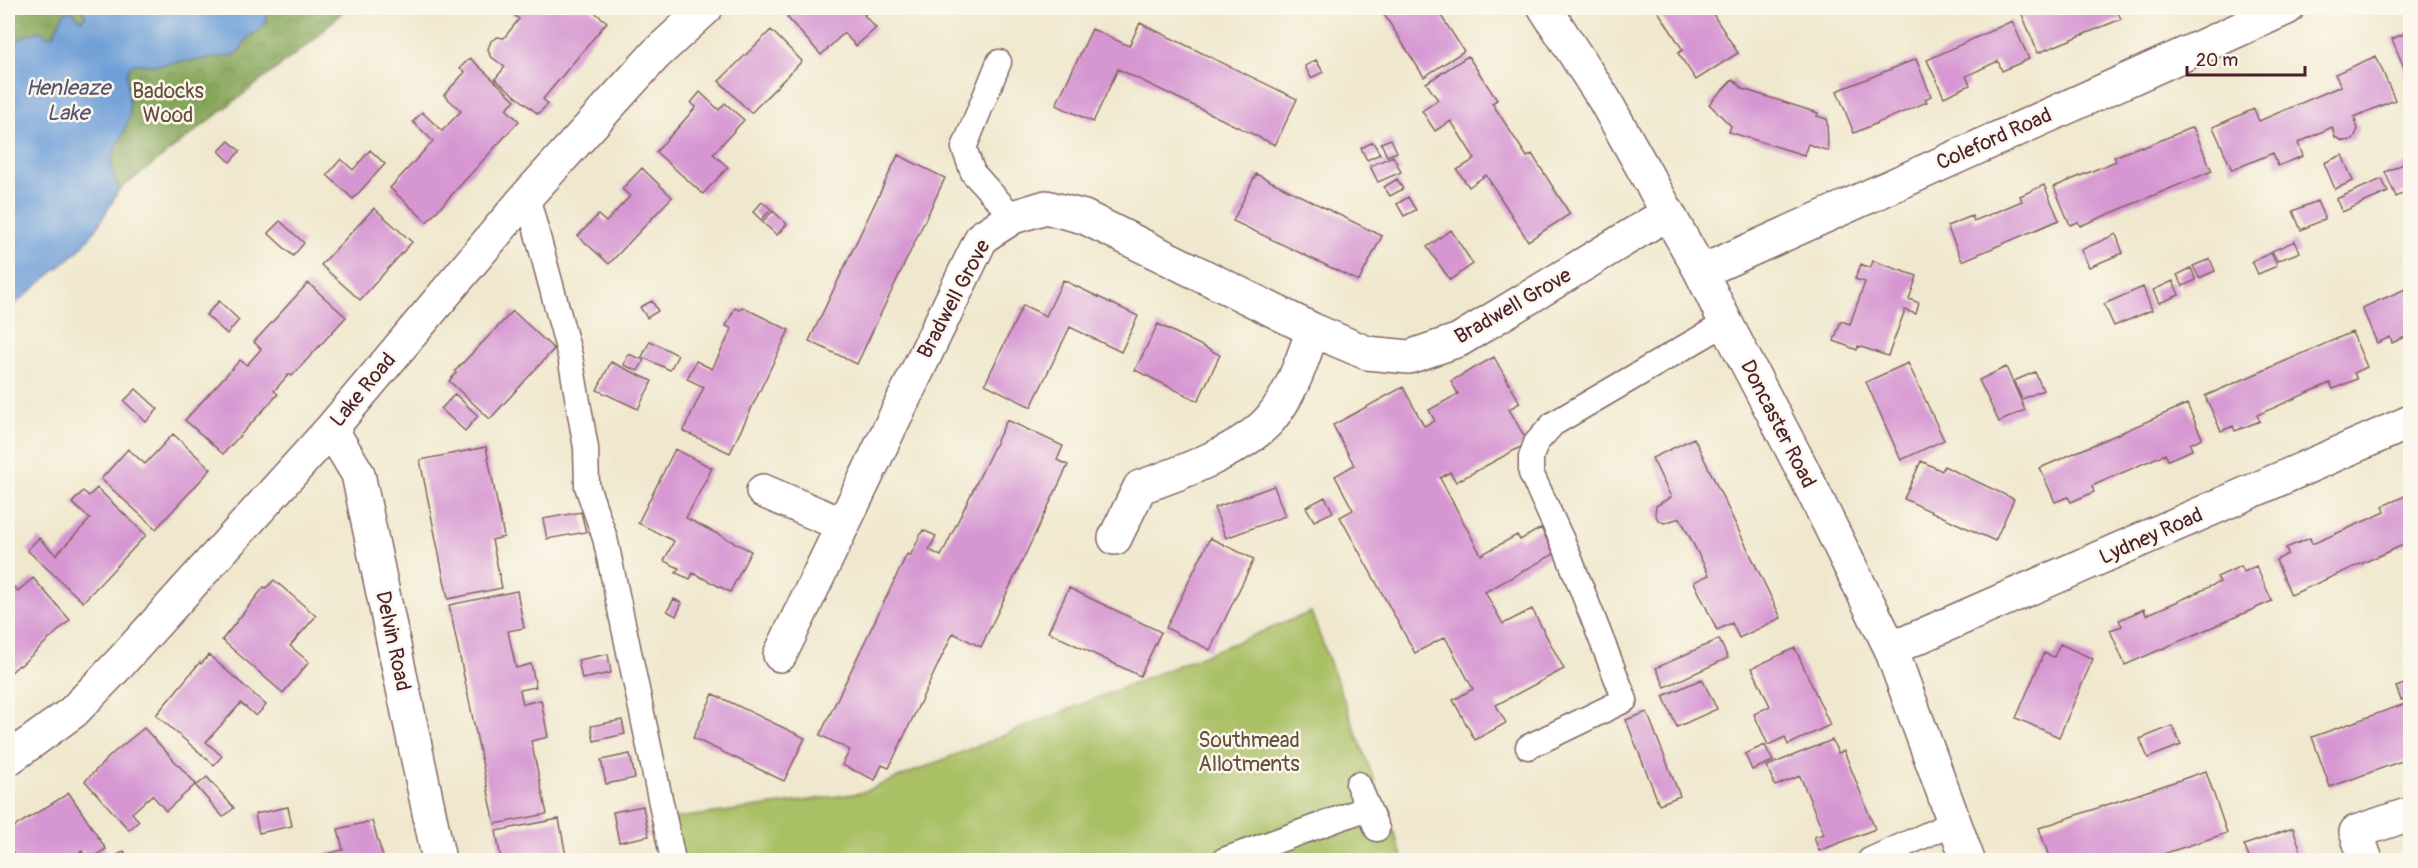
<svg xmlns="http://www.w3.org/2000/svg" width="2418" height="868" font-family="Pangolin,sans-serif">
	<defs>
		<pattern id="forest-crowns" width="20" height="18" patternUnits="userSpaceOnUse" patternTransform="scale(1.5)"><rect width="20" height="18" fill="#86a65a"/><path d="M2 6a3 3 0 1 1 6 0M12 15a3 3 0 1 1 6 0" fill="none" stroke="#70874b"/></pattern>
	</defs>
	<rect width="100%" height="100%" fill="#fbf7ec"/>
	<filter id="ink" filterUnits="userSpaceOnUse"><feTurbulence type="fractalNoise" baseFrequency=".0167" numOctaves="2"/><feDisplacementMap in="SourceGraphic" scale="12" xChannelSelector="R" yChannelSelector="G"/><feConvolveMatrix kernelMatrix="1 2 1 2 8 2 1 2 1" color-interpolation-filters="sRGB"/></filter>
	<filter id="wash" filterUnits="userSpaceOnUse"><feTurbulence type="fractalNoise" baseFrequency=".008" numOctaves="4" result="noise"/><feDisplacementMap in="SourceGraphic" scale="24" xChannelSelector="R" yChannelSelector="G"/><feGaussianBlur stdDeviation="1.35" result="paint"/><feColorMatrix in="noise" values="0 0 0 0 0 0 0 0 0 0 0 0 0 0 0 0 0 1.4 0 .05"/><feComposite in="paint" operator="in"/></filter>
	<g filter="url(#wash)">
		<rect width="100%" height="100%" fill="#f0e8ce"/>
		<path fill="url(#forest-crowns)" stroke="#686242" stroke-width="1.5" d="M8,8H81L86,16L81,20L64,13L53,35L8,54Z
			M265,8H346L315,39L119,190C100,149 118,155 128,121C132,107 127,88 127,74L129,68L135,64L157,65L235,55C241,51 242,44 247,39C259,26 270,30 265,8Z"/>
		<path fill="#a9c065" stroke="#7a7048" stroke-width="1.5" d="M1311,612L1404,860H681L672,819L860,793Z"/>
		<path fill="#6d9ed7" stroke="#5c5e81" stroke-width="1.5" d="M81,8H265C270,30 259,26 247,39C242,45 241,51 235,55L157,65L135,64L129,68L127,74C127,88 132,108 128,121C118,155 101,151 119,190L95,231L78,251L8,310V54C20,36 19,37 40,31L47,36L53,35L64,13L72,11L81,20L86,16Z"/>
		<g id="blocks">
			<path fill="#d696d2" d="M513,8H549L552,10L554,8H589L607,22L543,99L548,104L538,114L495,79L505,67L490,56L488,49L491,41L497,37L504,38L519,19L509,11Z
				M798,8H873L864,15L876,28L856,46L844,33L821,55L787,17Z
				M1380,8H1436L1464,51L1424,77Z
				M1656,8H1709L1738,53L1696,80L1678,53L1683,50Z
				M2031,8H2116L2121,19L2038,53L2021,12Z
				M2012,21L2029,59L2002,71L1998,61L1966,76L1970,85L1944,97L1927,60Z
				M1140,23L1297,99L1275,145L1118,69L1093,122L1056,105L1092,29L1129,46Z
				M771,30L802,61L751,113L719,81Z
				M2410,31V82L2392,39Z
				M1468,56L1497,100L1492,103L1527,157L1532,154L1570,214L1528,241L1486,175L1469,187L1457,170L1475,159L1451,121L1435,131L1422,111L1438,100L1426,83Z
				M2376,56L2395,100L2354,117L2358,129L2353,140L2343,141L2335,137L2332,127L2298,143L2303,156L2278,166L2273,153L2232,170L2213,127L2254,109L2259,121L2341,86L2335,74Z
				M470,58L515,100L506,109L519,121L427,222L390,188L433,141L413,122L422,112L442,131L461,111L444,95L465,72L460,68Z
				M1916,59L1931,96L1925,99L1927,102L1854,133L1837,91Z
				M1316,60L1323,72L1311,78L1305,66Z
				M1733,79L1743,89L1818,113L1817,116L1827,119L1828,151L1808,144L1804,155L1729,132L1731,126L1709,104Z
				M700,92L719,110L725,103L744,120L713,154L728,167L703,194L656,152L696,107L691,103Z
				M2193,127L2212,171L2080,226L2078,222L2070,225L2054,187L2116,161L2114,157L2141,146L2142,148Z
				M1391,139L1397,152L1387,156L1381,143Z
				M229,141L240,151L230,162L219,151Z
				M1373,142L1380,154L1367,160L1361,148Z
				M370,150L385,164L353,199L327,175L341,159L353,170Z
				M898,155L945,178L857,364L809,341Z
				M2342,155L2353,181L2335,189L2324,163Z
				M1393,156L1401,172L1378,182L1370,166Z
				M2410,161V190L2396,197L2385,172Z
				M642,168L672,197L609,264L578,236L598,215L606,222L630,196L622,189Z
				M1256,174L1382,236L1359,281L1233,221Z
				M1397,179L1403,189L1390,196L1384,187Z
				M2382,179L2388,192L2342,212L2336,199Z
				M2044,185L2059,220L1962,261L1947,226L1972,216L1974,221L2022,201L2020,196Z
				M1408,197L1416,210L1404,216L1397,204Z
				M2317,201L2325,219L2301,230L2293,211Z
				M762,202L771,209L761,220L753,212Z
				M374,208L412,242L360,300L321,265Z
				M773,211L787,224L777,235L762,222Z
				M280,221L304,243L293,256L268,233Z
				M1451,230L1473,264L1450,280L1427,247Z
				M2116,234L2123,253L2089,267L2081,250Z
				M2295,241L2300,252L2277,261L2272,251Z
				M2271,253L2277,266L2258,274L2252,261Z
				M2210,259L2215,271L2199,278L2193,266Z
				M1873,261L1917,276L1909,299L1919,303L1916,314L1905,310L1888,356L1858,346L1857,350L1834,341L1841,321L1850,324L1865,282L1855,279L1861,264L1870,268Z
				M2191,268L2196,280L2183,286L2177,275Z
				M1063,280L1138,316L1121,352L1070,327L1031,407L985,384L1023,305L1046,316Z
				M2173,281L2179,295L2159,303L2153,290Z
				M308,283L346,317L292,376L289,374L274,391L278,394L223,454L185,420L240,360L247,365L261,349L254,342Z
				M2143,287L2152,310L2114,326L2104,304Z
				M2410,287V335L2392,343L2390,337L2377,343L2362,308Z
				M219,301L239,320L227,334L206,315Z
				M652,301L658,311L647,318L640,307Z
				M742,307L789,330L730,453L683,431L704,387L687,379L696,361L712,369L732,329L726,326L735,308L740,310Z
				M513,311L554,349L490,419L449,381L456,373L455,371Z
				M1158,324L1220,355L1198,401L1135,370Z
				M2352,332L2367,367L2354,373L2357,379L2333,389L2330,383L2257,415L2260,421L2235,431L2233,426L2221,431L2205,396Z
				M650,341L678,355L670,370L642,357Z
				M628,354L644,360L638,371L624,365Z
				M1494,357L1520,403L1509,409L1528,443L1456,482L1450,472L1440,478L1481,555L1517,535L1520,540L1541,528L1554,554L1485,592L1503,624L1532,609L1564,669L1496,705L1506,723L1475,740L1453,700L1473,689L1445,637L1415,653L1340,517L1353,510L1335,476L1354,465L1333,425L1403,387L1424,426L1435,421L1429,410L1458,394L1451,381Z
				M611,362L652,381L638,409L597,390Z
				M1908,363L1944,440L1901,460L1866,382Z
				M2006,367L2025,410L1999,422L1979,380Z
				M2035,372L2043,390L2022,399L2014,381Z
				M136,389L158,409L146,422L124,401Z
				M455,394L478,416L465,431L441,409Z
				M2187,404L2202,438L2190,444L2192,450L2168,460L2165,454L2092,486L2094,492L2071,502L2068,497L2055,502L2040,468Z
				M1007,420L1063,446L1057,460L1068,465L981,647L953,633L889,768L882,765L875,780L842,765L850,750L820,735L907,554L910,556L923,530L936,536L929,550L941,556Z
				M173,434L211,469L156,529L101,479L128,449L145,464Z
				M1694,438L1781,618L1739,638L1732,623L1717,630L1694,582L1709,575L1680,518L1664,523L1658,520L1655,513L1656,506L1671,497L1652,458Z
				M486,447L504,537L492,540L502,588L448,599L420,460Z
				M675,449L712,468L686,518L751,551L730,592L693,573L690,579L676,573L679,568L664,561L674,541L638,523Z
				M1921,461L1942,471L1944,466L2014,499L1995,541L1904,499Z
				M1274,486L1285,516L1226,538L1214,508Z
				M97,488L146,535L83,602L27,550L39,538L56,555L90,519L72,503L83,491L89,496Z
				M2407,495L2410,502V542L2291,595L2276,560L2288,554L2286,548L2310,538L2312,544L2349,528L2385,512L2383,506Z
				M1325,497L1333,512L1314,521L1306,507Z
				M581,512L586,532L547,539L543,519Z
				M1210,538L1254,559L1210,650L1166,628Z
				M2241,566L2244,572L2256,566L2272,601L2125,665L2110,630L2122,626L2119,620L2144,609L2146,615L2183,599L2220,582L2217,577Z
				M33,578L70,620L20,666L19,665L8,675V587L11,584L18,591Z
				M274,580L316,616L290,646L309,662L283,693L222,640L264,587L266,588Z
				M1069,588L1161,632L1140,676L1048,632Z
				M517,591L524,628L508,631L516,668L531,664L536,687L520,690L523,704L541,700L548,737L531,741L547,814L495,824L449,605Z
				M674,599L682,603L676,616L667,611Z
				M1719,639L1728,658L1665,687L1656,668Z
				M2060,644L2093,659L2059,737L2016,718L2044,653L2054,657Z
				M1795,648L1830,725L1788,745L1785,737L1768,745L1754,714L1770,706L1752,668Z
				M608,654L611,673L582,679L578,660Z
				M209,655L266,705L256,716L241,703L206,742L222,756L214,765L156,715L200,662L201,664Z
				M1702,679L1717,709L1677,727L1663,696Z
				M2410,682V697L2401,700L2396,687Z
				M713,694L805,738L784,781L693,738Z
				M2410,702V758L2330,787L2312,737Z
				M1647,712L1680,796L1659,804L1626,720Z
				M622,720L625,734L594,741L591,726Z
				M2172,726L2181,745L2148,758L2140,739Z
				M144,728L196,784L166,811L152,795L132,813L139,821L129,830L85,781L113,753Z
				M1832,740L1838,753L1844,751L1875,829L1819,851L1814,837L1824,834L1800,776L1775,786L1767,766Z
				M1765,745L1773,761L1752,770L1745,754Z
				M630,754L635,778L606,784L601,760Z
				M2206,771L2227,833L2145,860H2050L2039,828Z
				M207,777L234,808L223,817L196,786Z
				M69,793L106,849L88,860L82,851L68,860H18L8,845V833L13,830L12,828Z
				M643,806L649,836L619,842L613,812Z
				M288,807L292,826L259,833L255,814Z
				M559,819L566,856L573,855L574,860H501L496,831Z
				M372,821L384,860H314L313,857L343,850L338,829Z
				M2293,828L2303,857L2294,860H2250L2244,845Z
				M124,851L130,860H109Z"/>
		</g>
	</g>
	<g filter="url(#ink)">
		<use href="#blocks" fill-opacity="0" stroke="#846564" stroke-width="1.5"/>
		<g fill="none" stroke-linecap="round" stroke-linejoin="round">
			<g stroke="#846564" stroke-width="27">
				<path id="service" d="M999,62L964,148L973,173L1013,217
					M527,196L570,356L586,448L587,486L605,538L673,860
					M1528,747L1625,700L1566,549L1531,473V457L1536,443L1553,424L1726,323
					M1358,784L1377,829
					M1224,860L1368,808
					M1870,860L1955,822"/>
			</g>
			<g stroke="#846564" stroke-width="36">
				<path id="minor" d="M1701,272L2287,8
					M331,429L358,474L439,860
					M763,491L843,525
					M1115,538L1140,487C1177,475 1247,448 1271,418C1292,393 1302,360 1313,330
					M1891,649L2410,422
					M780,655L982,237L1013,217L1046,207L1084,217L1313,330L1367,353L1409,357L1459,340L1668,213
					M8,759L73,712L120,663L331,429L527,196L656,54L706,8
					M2366,860L2356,832L2410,814"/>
			</g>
			<g stroke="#846564" stroke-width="36">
				<path id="tertiary" d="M1545,8L1604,99L1701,272L1726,323L1799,463L1891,649L1968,860"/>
			</g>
			<use href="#service" stroke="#fff" stroke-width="24"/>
			<use href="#minor" stroke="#fff" stroke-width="33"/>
			<use href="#tertiary" stroke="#fff" stroke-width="33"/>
		</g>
	</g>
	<g text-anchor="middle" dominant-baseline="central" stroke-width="5" stroke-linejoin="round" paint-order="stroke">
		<g font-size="21" fill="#664f3c" stroke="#fbf7ec">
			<text x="168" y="91">Badocks<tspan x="168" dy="24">Wood</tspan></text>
			<text x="1249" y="740">Southmead<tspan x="1249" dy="24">Allotments</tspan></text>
		</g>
		<g font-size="21" fill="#4a1f2b" stroke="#fbf7ec">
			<text transform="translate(1994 139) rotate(-24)">Coleford Road</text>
			<text transform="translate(954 299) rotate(-62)">Bradwell Grove</text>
			<text transform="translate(1513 306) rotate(-30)">Bradwell Grove</text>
			<text transform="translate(363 390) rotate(-50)">Lake Road</text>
			<text transform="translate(1778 424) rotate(63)">Doncaster Road</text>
			<text transform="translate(2151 536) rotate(-24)">Lydney Road</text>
			<text transform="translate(393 641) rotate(78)">Delvin Road</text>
		</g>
		<g font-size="22" font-style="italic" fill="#585270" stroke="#fbf7ec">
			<text x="68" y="88">Henleaze<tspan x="68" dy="25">Lake</tspan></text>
		</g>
	</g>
	<rect width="2418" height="868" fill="none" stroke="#fbf7ec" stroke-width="30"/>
	<path d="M2187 66v9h118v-9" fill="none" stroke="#4a1f2b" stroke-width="3"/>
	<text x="2196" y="66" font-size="18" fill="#4a1f2b" stroke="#fbf7ec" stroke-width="4.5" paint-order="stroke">20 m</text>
</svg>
